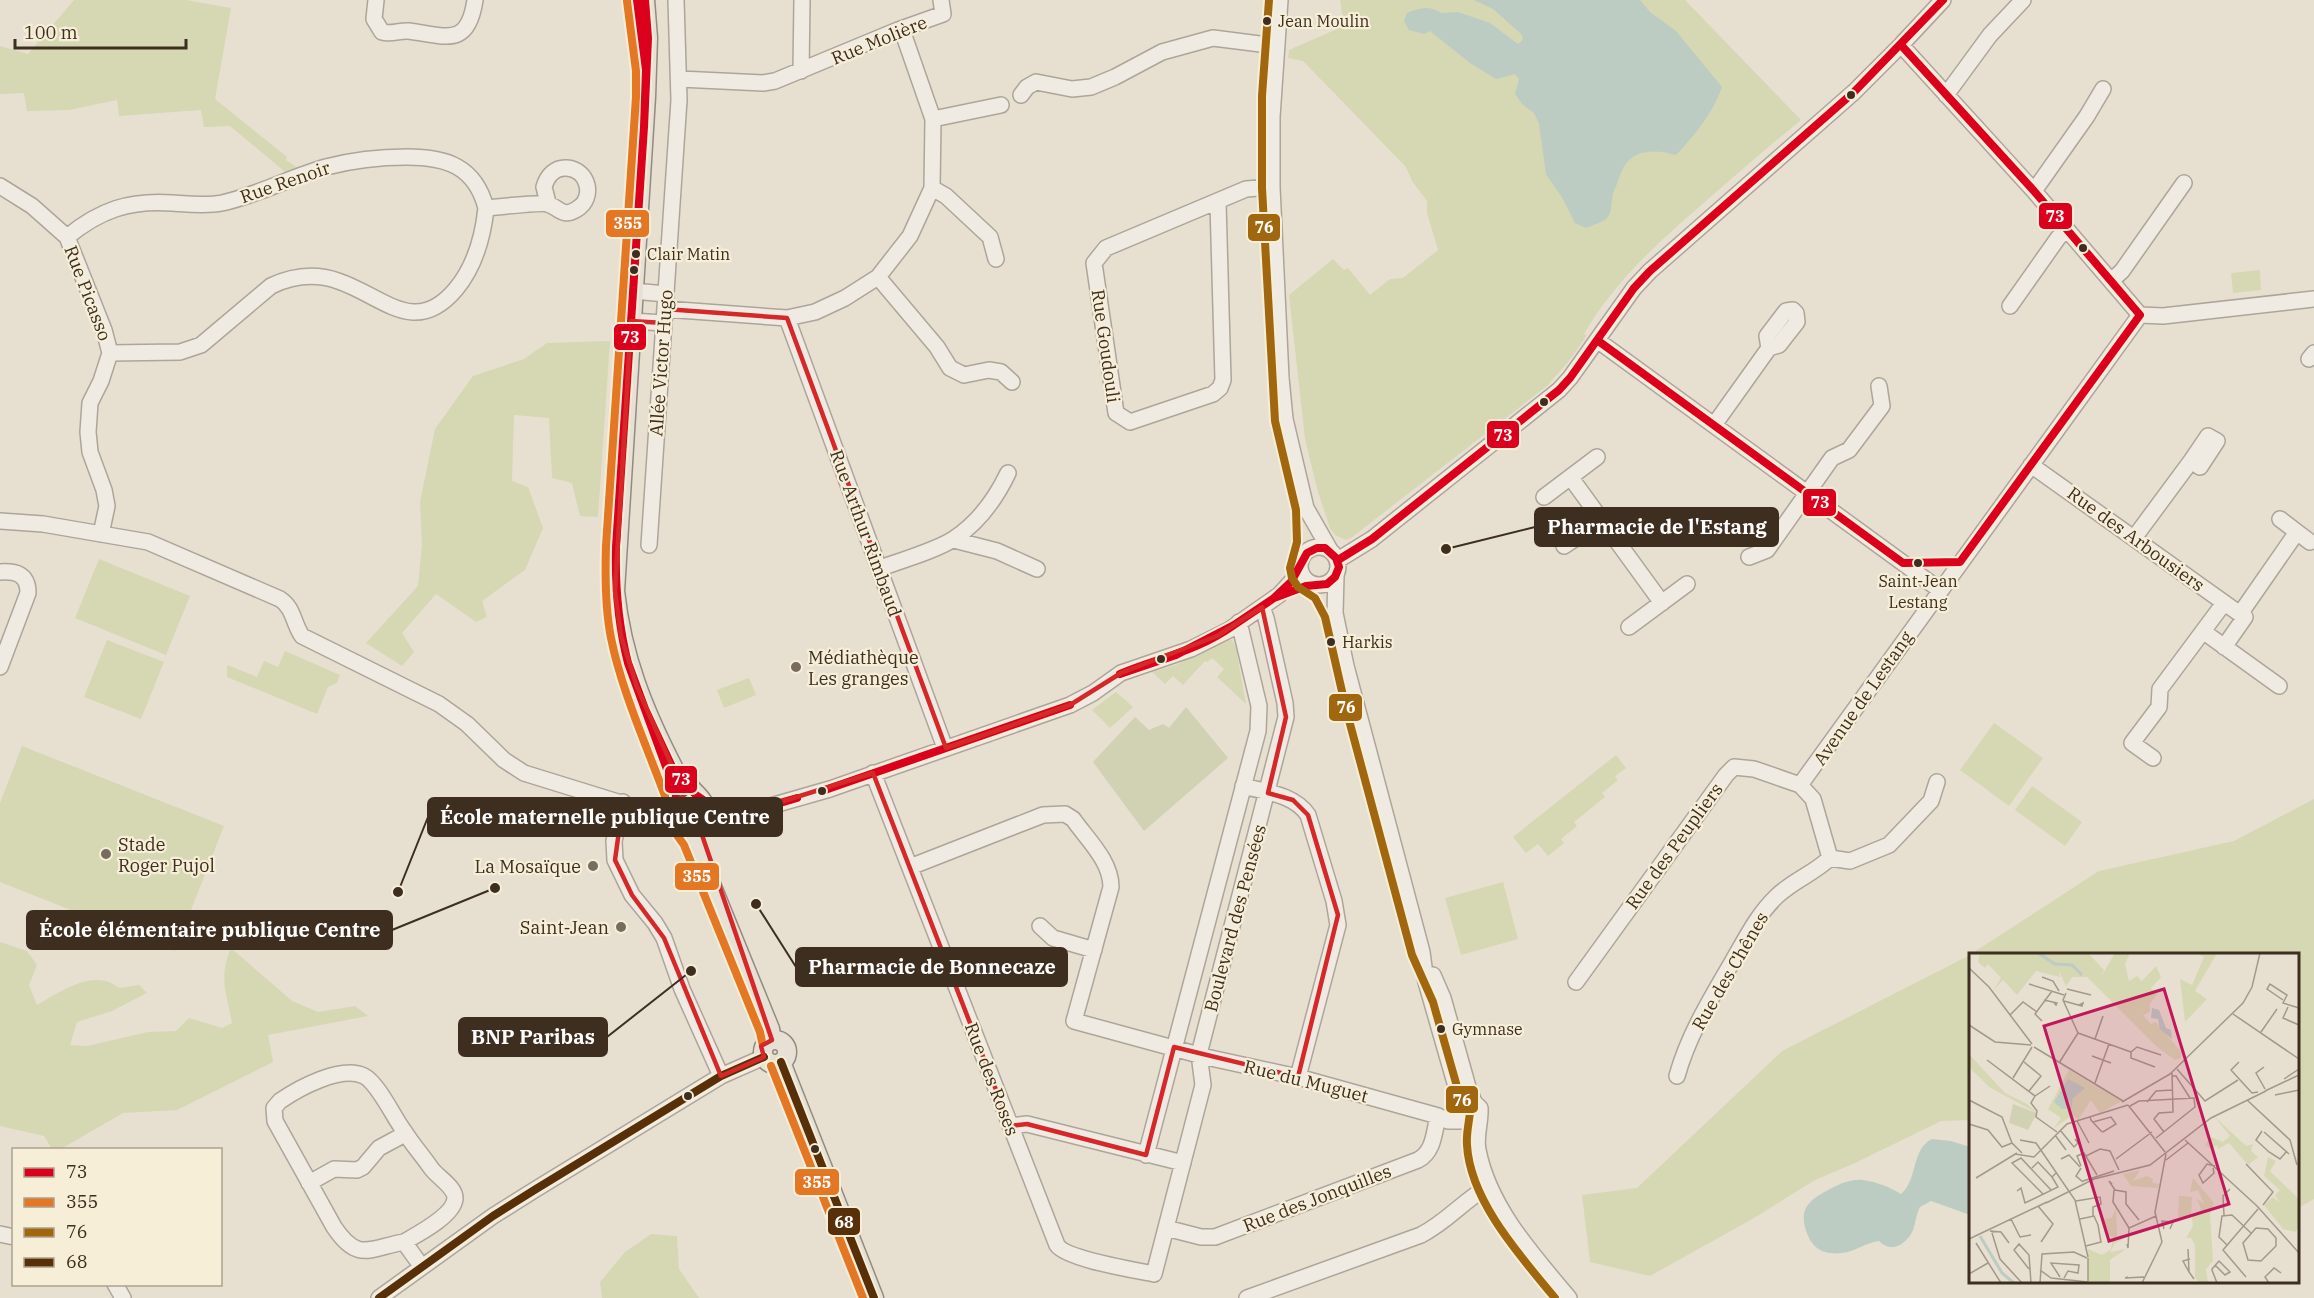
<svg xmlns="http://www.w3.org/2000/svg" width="2314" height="1298" font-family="'IBM Plex Serif',serif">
	<rect width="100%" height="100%" fill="#e7e0d1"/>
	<path fill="#d6d7b3" d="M74,0H186L231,8L215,99L287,157L286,160L298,168L285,172L230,126L204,127L201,110L119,116L117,100L69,110L27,111L24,93L0,94V46L28,54Z
		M1340,0H1685L1801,120C1769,146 1738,173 1707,200C1661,240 1615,280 1584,334L1587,335L1569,361L1547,386L1351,538L1346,540L1335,535L1330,528L1318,492L1305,439L1289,295L1333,259L1344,270L1348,268L1370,295L1390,279L1403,278L1438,250L1427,213V201L1412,181L1406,167L1303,61L1288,58L1289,50L1344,26Z
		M2260,270L2261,290L2233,293L2231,273Z
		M610,341L598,517L580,516L572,483L552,478L549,418L514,415L512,481L528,487L543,528L525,570L482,601L487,617L476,622L436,594L402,633L414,652L402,666L366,643L418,586L422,544L420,502L435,429L473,376L524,359L547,343Z
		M99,559L190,596L166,655L75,618Z
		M1227,639L1232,640L1236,648L1246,704L1217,677L1224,669L1212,658L1207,662L1205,661L1183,685L1173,676L1165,684L1152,672L1176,665Z
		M107,640L164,662L141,719L84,697Z
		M285,651L340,675L337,683L328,687L317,714L227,677V665L257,677L264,661L278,667Z
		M749,678L756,695L724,708L717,690Z
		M1116,692L1133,707L1110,728L1092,710Z
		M1994,723L2043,758L2009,806L1960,770Z
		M22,746L224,826L175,951L0,882V803Z
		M1616,755L1626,768L1615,776L1618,780L1602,793L1605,797L1574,822L1577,826L1561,839L1564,843L1548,856L1538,844L1526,853L1513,837Z
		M2032,786L2082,822L2065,846L2015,810Z
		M2314,799V1199L2298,1208V954H1971L2099,871L2234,841Z
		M1503,882L1518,939L1461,955L1445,898Z
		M0,942L27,951L37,965L29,985L37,1005C60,992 94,967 119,988L139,985L147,993L112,1011L77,1022L70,1045L87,1046L148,1032L176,1031L189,1018L222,1028L232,1023C227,993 218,979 231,948L292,1001L318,1012L355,1006L368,1016L268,1035L273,1062L177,1110L123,1113L61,1149H52L44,1136L0,1126Z
		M1970,955V1120L1941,1121L1853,1164L1815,1180L1754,1218L1650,1276L1590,1262L1582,1195L1637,1188L1782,1051Z
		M651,1234L677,1236L679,1269L699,1298H602L600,1282L625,1252Z"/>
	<path fill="#d1d1b3" d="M1186,707L1228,758L1144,831L1093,762L1135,717L1149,730L1163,724L1169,728Z"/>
	<path fill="#bcccc2" d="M1474,0H1640L1650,12L1676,31L1722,87C1713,113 1695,135 1676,155C1659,150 1636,148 1625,165C1620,172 1618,183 1614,191C1610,200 1614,209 1607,218C1602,223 1592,225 1586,228L1575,223L1563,199L1546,174L1539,124L1534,113L1522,104L1515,94L1519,79L1515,74L1496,79L1470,63L1430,31L1424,34L1409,30L1404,21L1407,13C1419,8 1430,5 1441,13L1458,12L1490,23L1518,44L1522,41L1523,37L1520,33L1493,9Z
		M1932,1139L1951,1141L1970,1147V1215L1931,1201L1920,1207C1916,1214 1916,1222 1913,1230C1907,1244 1891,1254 1879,1241C1861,1244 1850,1256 1831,1253C1820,1252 1814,1247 1809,1238C1796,1210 1808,1200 1832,1188C1842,1183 1851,1179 1863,1180C1877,1182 1890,1187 1901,1194C1918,1180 1911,1149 1932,1139Z"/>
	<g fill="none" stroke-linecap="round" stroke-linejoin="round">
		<g stroke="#ada599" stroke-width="18">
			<path id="minor" d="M376,0L374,19L382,32C391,35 400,30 409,31C446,36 468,48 475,0
				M1280,0L1272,117V187L1281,378L1285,419L1306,508L1330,550
				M1901,45L2034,191L2140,315
				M801,71L802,0
				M680,79L763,83L775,81L898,30L943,14L941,0
				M1021,95L1027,87L1036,82L1072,89L1091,87L1115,77L1162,52L1213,38L1276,46
				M1946,95L1990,35L2023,0
				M933,119L1001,105
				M0,186L32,206L67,237L104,330L110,353L101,381L90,403L88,432L90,452L104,490L107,506L101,534
				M932,188L946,196L990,237L996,259
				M2034,191L2087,116L2103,89
				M1218,203L1223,380L1220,388L1213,394L1130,422L1116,413L1094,263L1106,248L1246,189L1272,187
				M67,237C100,210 129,200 172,203C188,204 206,206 222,203C258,195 291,177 326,167C353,160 378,157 407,157C446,157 475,166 486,208
				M878,277L937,347L950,368L964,375L989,370L1001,372L1012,382
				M2111,281L2122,271L2184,183
				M633,291L666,294
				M2010,306L2058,238L2066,230
				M665,309L787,318L815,312L845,298L878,277L910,236L932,188L933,119L902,30
				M2140,315L2163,316L2314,299
				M787,318L945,748
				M631,321L664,323
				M1597,340L1940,590
				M110,353L180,352L201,345L271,286C292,276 315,273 338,281C383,296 415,338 456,289C475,266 483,237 486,208C497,207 541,202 547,204C558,206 562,219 577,209C595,198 589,170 567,168C555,167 547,176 544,187L548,203
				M2309,359L2314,353
				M1714,425L1769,348L1779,345L1797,322L1796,313L1793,310L1786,311L1767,336L1769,348
				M2031,465L2240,614
				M1571,478L1662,603
				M1544,497L1597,457
				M2280,519L2310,542
				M0,521L43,524L148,542L280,599C294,608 293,623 302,636L439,704L467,724L504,760L524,773L679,821
				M2134,538L2191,461L2200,467L2217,441L2208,436L2191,461
				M954,540L997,551L1037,569
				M649,545L679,100L676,0
				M1564,546L1602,521
				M1300 566a19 19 0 1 1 38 0a19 19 0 1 1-38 0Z
				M1749,557L1767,550L1832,458L1849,450L1882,406L1879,386
				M1338,560L1372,539L1559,390L1570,378L1634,288L1650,271L1854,92L1901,45L1943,0
				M880,568C900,561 940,549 955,538C979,522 996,498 1008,473
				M0,572C16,571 28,574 28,593L0,667
				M1336,576L1335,613L1346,666L1422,952L1426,982L1457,1090L1459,1106
				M1629,627L1687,584
				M2204,632L2279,686
				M2224,647L2245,617L2240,614L2297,532
				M2153,758L2132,743L2159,707L2160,689L2224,603
				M873,773L1057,1245C1066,1259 1135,1270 1154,1274L1203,1085L1199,1054L1286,717L1285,703L1266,618L1262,607
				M1800,785L2140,315
				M1243,786C1265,792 1294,794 1308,815L1334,901L1338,925L1298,1077
				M623,802L614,841L615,860L632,895L655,923L664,938L682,989L721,1076
				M703,819L732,817L830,789L1070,705L1093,693L1121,673L1191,649L1229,630L1279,595L1292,581L1300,566
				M1830,858L1850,861L1889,845L1931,801L1937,782
				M910,867L1043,815L1065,814L1073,819C1087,839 1111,861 1111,887L1074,1021L1206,1057L1298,1077L1438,1116L1448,1121H1461
				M1040,926L1053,938L1094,950
				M1433,975L1443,998L1468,1087L1474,1102L1480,1108C1481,1122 1475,1136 1478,1150C1489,1207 1532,1254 1569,1298
				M1576,982L1726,775L1734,767L1754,769L1800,785
				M1677,1076C1688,1036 1710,1000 1731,964C1745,940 1757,915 1777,896C1794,880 1813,874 1830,858L1813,799L1800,785
				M1010,1126L1027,1124L1183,1163
				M1146,1155L1258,731L1259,706L1239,622
				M309,1183L334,1169L357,1170L363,1167L379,1148L405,1134
				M1166,1228L1201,1237H1215L1418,1160C1434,1152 1434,1132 1438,1116
				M0,1234L14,1237
				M404,1242C370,1248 358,1263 334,1227L275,1121L274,1108L280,1101C299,1088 341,1065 364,1076C378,1083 394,1118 404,1131C412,1144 422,1155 431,1168C437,1177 456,1187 455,1199C453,1216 418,1234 404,1242L422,1267
				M115,1284L123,1298
				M379,1298L493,1216L536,1189L721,1076L764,1057
				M1247,1298L1421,1235C1448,1221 1464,1200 1489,1186"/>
		</g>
		<g stroke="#928b80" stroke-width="21">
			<path id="major" d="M645,0L648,38L646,97L615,591C622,657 644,711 674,769C681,783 708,799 706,812C703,830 682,828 675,815L676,804L682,796L696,795
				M684,824L693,840L770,1029L772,1040
				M763 1052a12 12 0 1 1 24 0a12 12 0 1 1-24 0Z
				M781,1062L874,1298"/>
		</g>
		<use href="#minor" stroke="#efebe3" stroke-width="15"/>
		<use href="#major" stroke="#e6e1d4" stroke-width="18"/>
		<g stroke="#f7eed8" stroke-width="12">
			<path id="bus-1" d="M637,0L646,70L644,127
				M644,127L648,38L645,0
				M1597,340L1903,563L1960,562L2140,315L2034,191L1901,45
				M616,547C615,587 618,624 628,663
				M616,547L644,127
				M616,547L644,127
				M1317,548H1325L1336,558L1339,567L1335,577L1327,584L1306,586L1274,598L1291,582L1307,553Z
				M1338,560L1372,539L1559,390L1570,378L1634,288L1650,271L1854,92L1943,0
				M1234,625L1274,598
				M1234,625L1274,598
				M628,663L645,709L675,773L696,795L712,806L731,811H752L797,798
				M628,663L676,794L675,812L681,823L691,826L703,819L732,817L797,798
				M1120,674L1176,655L1234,625
				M1120,674C1161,657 1196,652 1234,625
				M822,791L1070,705
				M822,791L1070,705"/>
		</g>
		<g stroke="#f7eed8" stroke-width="12">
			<path id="bus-2" d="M627,1L636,71V97L606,546C605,577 605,608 611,638C621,689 647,747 665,796V818L684,845L760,1032L762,1042
				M771,1066L863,1298"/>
		</g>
		<g stroke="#f7eed8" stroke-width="12">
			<path id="bus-3" d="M1269,0L1262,96V188L1275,421L1296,510L1297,542L1290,568L1292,578L1298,587L1315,598L1325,617L1346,709L1412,955L1433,1002L1458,1090L1465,1107L1470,1112C1469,1123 1466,1134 1467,1145C1470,1201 1521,1257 1555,1298"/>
		</g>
		<g stroke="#f7eed8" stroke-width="12">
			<path id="bus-4" d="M781,1062L874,1298
				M379,1298L493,1216L536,1189L721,1076L764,1057"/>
		</g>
		<use href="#bus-1" stroke="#db001b" stroke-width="8"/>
		<use href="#bus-2" stroke="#e37724" stroke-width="8"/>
		<use href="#bus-3" stroke="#a0670f" stroke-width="8"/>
		<use href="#bus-4" stroke="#572f08" stroke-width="8"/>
	</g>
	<path fill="none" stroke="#d62828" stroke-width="4.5" stroke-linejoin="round" d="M665,309L787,318L946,748L1070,705L1121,673L1217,636L1262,607L1286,717L1268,793L1293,800L1308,815L1338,915L1298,1077L1174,1047L1146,1155L1027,1124L1010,1126L873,773L752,811L708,805L702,835L772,1040L761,1046L764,1057L721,1076L664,938L632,895L615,860L623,802L672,819L677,801L690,790L675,773L637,687L621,636L615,591L631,321L664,323Z"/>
	<g fill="#3d2e20" stroke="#f7eed8" stroke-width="2">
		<circle cx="1267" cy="21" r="5"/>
		<circle cx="1851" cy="95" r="5"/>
		<circle cx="2083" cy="248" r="5"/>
		<circle cx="636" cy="254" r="5"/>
		<circle cx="634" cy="270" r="5"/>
		<circle cx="1544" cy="402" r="5"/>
		<circle cx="1918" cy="563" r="5"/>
		<circle cx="1331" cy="642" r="5"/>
		<circle cx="1161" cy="659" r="5"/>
		<circle cx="822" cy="791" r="5"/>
		<circle cx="1441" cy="1029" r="5"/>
		<circle cx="688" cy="1096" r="5"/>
		<circle cx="815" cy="1149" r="5"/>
	</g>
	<g fill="#786c5e" stroke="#f7eed8" stroke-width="2">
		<circle cx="796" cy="667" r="6"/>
		<circle cx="106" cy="854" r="6"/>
		<circle cx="593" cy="866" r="6"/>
		<circle cx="621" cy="927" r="6"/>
	</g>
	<g text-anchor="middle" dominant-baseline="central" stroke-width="4.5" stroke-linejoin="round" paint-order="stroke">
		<g font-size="16" fill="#3d2e20" stroke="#f7eed8" text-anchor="start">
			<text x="1278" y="21">Jean Moulin</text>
			<text x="647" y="254">Clair Matin</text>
			<text x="1918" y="581" text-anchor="middle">Saint-Jean<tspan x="1918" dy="21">Lestang</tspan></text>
			<text x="1342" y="642">Harkis</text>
			<text x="1452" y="1029">Gymnase</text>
		</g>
		<g font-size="18" fill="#3d2e20" stroke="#f7eed8">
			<text transform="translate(879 40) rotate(-22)">Rue Molière</text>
			<text transform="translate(285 182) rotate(-19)">Rue Renoir</text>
			<text transform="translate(88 293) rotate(69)">Rue Picasso</text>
			<text transform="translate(1106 346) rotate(82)">Rue Goudouli</text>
			<text transform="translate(661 363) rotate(-86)">Allée Victor Hugo</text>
			<text transform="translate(866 533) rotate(70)">Rue Arthur Rimbaud</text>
			<text transform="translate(2136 539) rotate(36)">Rue des Arbousiers</text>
			<text transform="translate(1863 698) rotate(-55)">Avenue de Lestang</text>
			<text transform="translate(1674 846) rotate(-54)">Rue des Peupliers</text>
			<text transform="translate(1235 918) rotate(-75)">Boulevard des Pensées</text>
			<text transform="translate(1730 971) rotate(-60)">Rue des Chênes</text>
			<text transform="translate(992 1079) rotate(69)">Rue des Roses</text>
			<text transform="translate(1306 1081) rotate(14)">Rue du Muguet</text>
			<text transform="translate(1317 1198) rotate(-21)">Rue des Jonquilles</text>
		</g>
		<g font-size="18" fill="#3d2e20" stroke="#f7eed8" text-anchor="start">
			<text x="808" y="657">Médiathèque<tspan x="808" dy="21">Les granges</tspan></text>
			<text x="118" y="844">Stade<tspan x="118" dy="21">Roger Pujol</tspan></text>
			<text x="581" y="866" text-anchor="end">La Mosaïque</text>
			<text x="609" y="927" text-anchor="end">Saint-Jean</text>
		</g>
	</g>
	<g transform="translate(1969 953)">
		<rect width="330" height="330" fill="#e7e0d1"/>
		<path d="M11,0H119L135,17L132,24L146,0H161L156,11L160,28L168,23L173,28L187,13L192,24L182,35L188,41L181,51V59L174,62L182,71L187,69L212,99V105L206,107L187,93L118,24H103L97,33L90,18L91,24L67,18L48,42L34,27L24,38L32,25L19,11L16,15L9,9ZM228,0H248L226,38L238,46L216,69L211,26L223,32L235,4ZM0,101L36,140L58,151L68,160L20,134L0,114ZM100,117L152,148L151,149L131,160L122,147L109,167L104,162L85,175L92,165L79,156ZM246,164L277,193L284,191L282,198L289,204L279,212L260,190L249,196L248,192L242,196L236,192L242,184L254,189L261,183ZM299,204L307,208L301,218L330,246V275L326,279L314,276L295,252L304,244L311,250L306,242L311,237L295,223ZM171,217L164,228L178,223L184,226L183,230L190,231L189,235L162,233L154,221ZM224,225L245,250L241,262L244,308L237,316L239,330H230L226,324V292L222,285H217L224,273L223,265L232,256L228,246L235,251L229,237L221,239ZM210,243L223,244L222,265L209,264ZM147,255L148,283L155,286L146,290L141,299L157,296L141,307V330H119V296L133,302L142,296L144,284L136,280L134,266L143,265Z" fill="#d6d7b3"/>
		<path d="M44,151L68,160L59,177L40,170Z" fill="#d1d1b3"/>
		<path d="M183,55L190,57L197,75L202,77L203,86L191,76L189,66L182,65ZM99,126L116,135L104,145L102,157L101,146L97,156H93L85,149Z" fill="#bcccc2"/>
		<path fill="none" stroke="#bcccc2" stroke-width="3" d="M69,0L86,11L103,12L113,22M11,283L33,320L45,330"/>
		<path fill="none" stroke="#a3998a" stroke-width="1.5" d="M0,15L20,34L63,91M73,24L84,28L90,38M60,31L95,42M98,36L122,42M97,40L94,47L109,80M75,47L88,50L87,52L85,50M314,47L298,36L301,31L318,42L314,50L330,55M95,48L113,53L114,50L110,52M319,54L314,65L330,72M264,61L330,106M41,62L54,49L68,59M73,68L66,61L83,38M0,72L26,89L62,92M292,79L308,56M109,80L162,99M126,86L134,63M65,94L154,148M162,99L168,94L192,102M162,99V105L186,114M123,103L142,110M18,107L66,143L62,150L68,158L67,164L88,179M55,109L72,123L60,138M270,109L262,117L283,140L289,139M90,110L109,80M295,114L287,120L296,136M208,116L236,148L269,127M201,121L274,50L283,34L291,0M203,123H207L221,145M44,125L63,94M315,126L330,116M126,130L140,91M296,138L330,122M306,142L330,137M66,143L81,133M0,147L33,164L43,190L53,200M278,147L321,187L328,212M153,149L201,121M178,149L187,138L203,137M159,152L196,199M161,153L170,148L225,145L226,154L187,185M121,164L122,167L132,178L134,179L147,171L142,164L124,169M108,168L120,190M0,171L19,177L33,194L43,190M91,177L105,194L109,190L106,186M293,178L287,187L300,199L311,206L318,198M195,179L185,166L190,160L204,159L203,120M295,179L320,201M86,182L97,197M51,187L67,190L106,247L119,304M216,187L288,253L330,300M46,201L65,204L98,171L159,152M117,203L131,196L141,198L150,217M92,206L100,202L111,214M147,206L183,179M197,207L219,190M277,211L304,239L294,252M112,213L108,203L115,200L128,222M63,215L69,209L83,224M112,215L107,223L114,229M244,215L245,220L234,230L230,222L238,211L246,213M7,225L48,200M114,228L145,218M143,231L140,228L146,237L157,239V251L170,267M145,237L144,249L160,275M48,238L52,235L56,250L89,234L83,224L87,220M74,241L43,210L52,205L82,237M107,248L131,244L132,251L124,254V263M77,250L125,226L181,212L242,165L297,138M69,253L84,271L72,289M255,262L254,243L261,236M42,266L51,284L62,282M111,266L125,263L129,272L132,289L117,293M287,275L299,276L307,285V293L292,308L279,307L274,290ZM195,276L193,268L204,269L201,276M25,279L21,278L32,279L40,290M23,280L31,306L53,330M0,286L78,249M7,290L32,330M158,291L159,295L160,275L187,263M258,292L250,284L253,263L263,262L282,280M219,296L220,319L225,326M246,312L256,322L261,319L250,308L243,316V317L248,330M60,316L45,297L50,291L60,302L62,330M71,317L82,325L119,329M220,319L214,308L221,306M0,321L19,310M91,324L82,310L110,312L109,320L99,318L95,325M159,324L156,325L175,324M277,324L254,297L289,256M119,328V305M71,330L73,301L105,299L118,305M173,330L193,289L186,259L197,201M300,330L296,324L305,315L312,320"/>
		<path fill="#c2185b" fill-opacity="0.15" stroke="#c2185b" stroke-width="3" d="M195,36L260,251L140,288L75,73Z"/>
		<rect width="330" height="330" fill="none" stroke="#3d2e20" stroke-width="3"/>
	</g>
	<path fill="none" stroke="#3d2e20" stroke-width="2" d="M1446 549L1535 527M398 892L428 817M495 888L392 930M756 904L796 967M691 971L607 1037"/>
	<g fill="#3d2e20" stroke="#f7eed8" stroke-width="2">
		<circle cx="1446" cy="549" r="6"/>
		<circle cx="398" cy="892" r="6"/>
		<circle cx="495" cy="888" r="6"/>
		<circle cx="756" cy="904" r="6"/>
		<circle cx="691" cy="971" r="6"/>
	</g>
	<g fill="#3d2e20" stroke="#3d2e20" stroke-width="2">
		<rect x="1535" y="508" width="243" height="38" rx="6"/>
		<rect x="428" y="798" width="354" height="38" rx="6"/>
		<rect x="27" y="911" width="365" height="38" rx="6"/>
		<rect x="796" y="948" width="271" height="38" rx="6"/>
		<rect x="459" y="1018" width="148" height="38" rx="6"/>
	</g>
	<g font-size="20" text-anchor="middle" font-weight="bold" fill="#fff">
		<text x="1657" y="534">Pharmacie de l'Estang</text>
		<text x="605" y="824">École maternelle publique Centre</text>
		<text x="210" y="937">École élémentaire publique Centre</text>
		<text x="932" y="974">Pharmacie de Bonnecaze</text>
		<text x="533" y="1044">BNP Paribas</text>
	</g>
	<g stroke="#f7eed8" stroke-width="2">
		<rect x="2038" y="202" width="35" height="28" rx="6" fill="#db001b"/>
		<rect x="605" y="209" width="45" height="29" rx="6" fill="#e37724"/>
		<rect x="1247" y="213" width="34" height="29" rx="6" fill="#a0670f"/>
		<rect x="613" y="323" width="34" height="28" rx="6" fill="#db001b"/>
		<rect x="1486" y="420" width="34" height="29" rx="6" fill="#db001b"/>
		<rect x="1802" y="488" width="35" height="29" rx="6" fill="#db001b"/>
		<rect x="1328" y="693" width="35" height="29" rx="6" fill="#a0670f"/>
		<rect x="664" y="765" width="34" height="29" rx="6" fill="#db001b"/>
		<rect x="674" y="862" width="46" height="29" rx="6" fill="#e37724"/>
		<rect x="1445" y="1085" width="34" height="29" rx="6" fill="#a0670f"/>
		<rect x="794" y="1168" width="46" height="28" rx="6" fill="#e37724"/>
		<rect x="827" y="1207" width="34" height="29" rx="6" fill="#572f08"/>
	</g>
	<g font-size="16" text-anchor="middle" font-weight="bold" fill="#fff">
		<text x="2055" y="222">73</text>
		<text x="628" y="229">355</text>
		<text x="1264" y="233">76</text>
		<text x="630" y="343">73</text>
		<text x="1503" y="441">73</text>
		<text x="1820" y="508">73</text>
		<text x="1346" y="713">76</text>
		<text x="681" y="785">73</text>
		<text x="697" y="882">355</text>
		<text x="1462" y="1106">76</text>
		<text x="817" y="1188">355</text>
		<text x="844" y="1228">68</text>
	</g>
	<rect x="12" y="1148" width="210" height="138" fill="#f7eed8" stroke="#ada18e" stroke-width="1.5"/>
	<rect x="24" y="1168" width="30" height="9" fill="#db001b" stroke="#ada18e" stroke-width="1.5"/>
	<text x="66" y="1178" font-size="18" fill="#3d2e20">73</text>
	<rect x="24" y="1198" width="30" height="9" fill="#e37724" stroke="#ada18e" stroke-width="1.5"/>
	<text x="66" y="1208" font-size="18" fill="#3d2e20">355</text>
	<rect x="24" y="1228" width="30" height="9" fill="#a0670f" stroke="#ada18e" stroke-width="1.5"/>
	<text x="66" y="1238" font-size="18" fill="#3d2e20">76</text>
	<rect x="24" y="1258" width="30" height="9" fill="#572f08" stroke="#ada18e" stroke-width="1.5"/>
	<text x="66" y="1268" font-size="18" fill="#3d2e20">68</text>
	<path d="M15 39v9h171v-9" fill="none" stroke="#3d2e20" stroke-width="3"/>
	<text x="24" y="39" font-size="18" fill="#3d2e20" stroke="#f7eed8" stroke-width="4.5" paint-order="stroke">100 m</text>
</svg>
